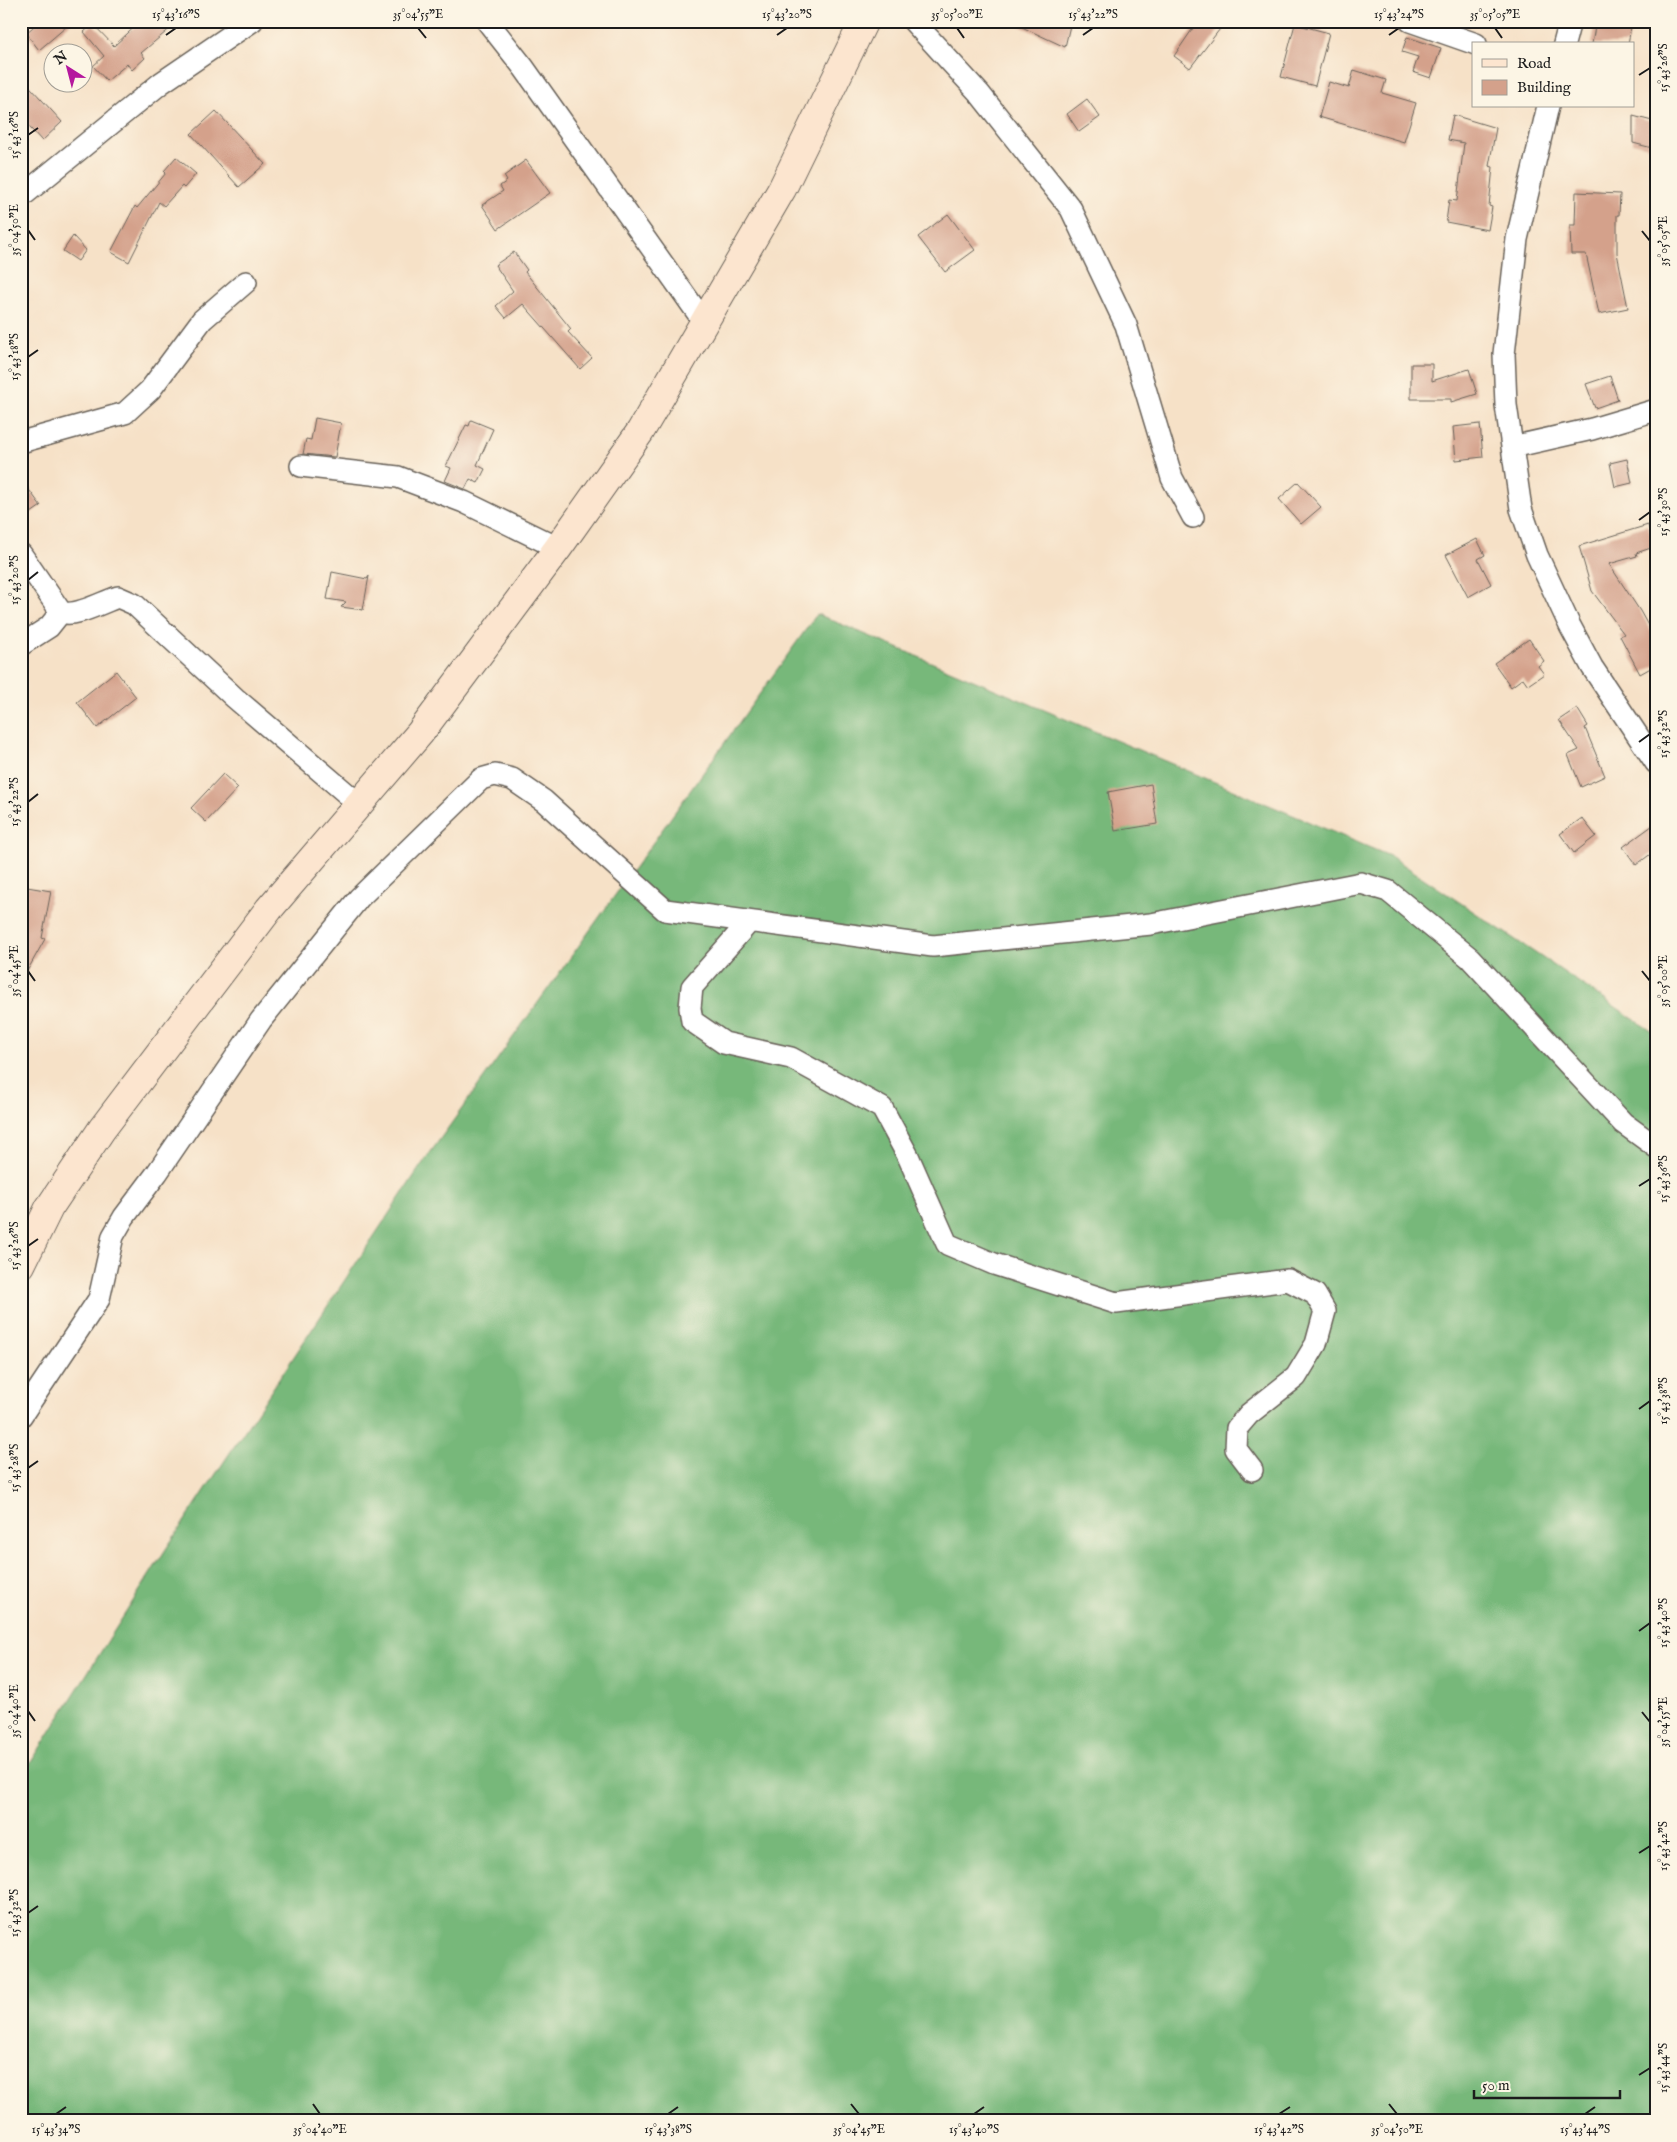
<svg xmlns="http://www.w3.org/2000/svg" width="1677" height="2142" font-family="'IM FELL English',serif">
	<rect width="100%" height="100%" fill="#fcf5e5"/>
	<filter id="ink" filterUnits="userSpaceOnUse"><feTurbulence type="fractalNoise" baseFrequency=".02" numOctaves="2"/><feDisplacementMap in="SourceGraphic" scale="10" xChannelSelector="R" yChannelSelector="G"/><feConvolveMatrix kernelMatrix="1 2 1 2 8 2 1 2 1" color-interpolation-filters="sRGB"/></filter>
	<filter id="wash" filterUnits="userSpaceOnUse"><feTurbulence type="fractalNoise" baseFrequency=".0096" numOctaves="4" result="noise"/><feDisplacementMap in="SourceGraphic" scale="20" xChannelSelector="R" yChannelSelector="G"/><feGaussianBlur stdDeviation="1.12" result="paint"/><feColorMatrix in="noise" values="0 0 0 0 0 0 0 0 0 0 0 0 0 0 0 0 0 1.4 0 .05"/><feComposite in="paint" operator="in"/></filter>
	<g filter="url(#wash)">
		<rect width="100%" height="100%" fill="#f6e1c7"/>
		<path fill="#77b87a" stroke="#4a6a4b" d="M817,614L1392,857L1656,1034V2121H21V1778L166,1549L420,1167Z"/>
		<g id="blocks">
			<path fill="#d4a18b" d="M40,21H73L39,50L26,33Z
				M141,21H179L141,53L145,58L132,70L127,64L107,81L93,66L104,56L84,32L93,24L114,46Z
				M1009,21H1071L1065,47Z
				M1198,21H1226L1190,68L1174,56Z
				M1596,21L1631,27L1628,44H1592Z
				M1295,24L1329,33L1315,86L1281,77Z
				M1407,37L1441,48L1431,78L1413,72L1418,57L1402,52Z
				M1354,70L1386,80L1382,93L1416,103L1404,142L1319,117L1329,82L1349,88Z
				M21,77L62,122L42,141L21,118Z
				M1087,99L1100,117L1079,132L1067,114Z
				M216,111L265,164L239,187L191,134Z
				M1453,115L1496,128L1489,166L1493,167L1489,206L1492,207L1488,230L1446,222L1449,200L1457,201L1464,143L1448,140Z
				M1633,116L1656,122V149L1633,143Z
				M176,157L196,174L184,188L182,186L164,206L159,202L129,262L111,252L135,206L137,208L166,173L164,171Z
				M526,160L550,193L498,229L482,205L503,191L500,186L507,181L504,176Z
				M1576,192L1620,194L1619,215H1617V253L1628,308L1599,314L1586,254H1571L1570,225H1575Z
				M948,214L975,250L945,272L918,237Z
				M73,236L86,250L78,261L63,251Z
				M514,252L527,270L525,272L571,329L568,332L592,358L580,369L523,304L506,318L496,306L513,291L495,265Z
				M1411,364H1432V381L1469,369L1477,394L1451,402V399H1411Z
				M1610,376L1618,400L1595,408L1586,384Z
				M315,418L341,423L335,457L303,454L306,439L311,440Z
				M471,420L493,429L477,465L485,469L478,483L470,479L465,489L445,481L451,468L446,466L466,425L469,426Z
				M1480,424L1483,457L1456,460L1453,427Z
				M1627,459L1632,483L1615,487L1610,463Z
				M21,479L41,506L21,520Z
				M1298,482L1321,507L1301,524L1279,499Z
				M1648,525L1654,547L1636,553L1637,556L1609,564L1640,611L1656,640V665L1640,674L1620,636L1624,634L1592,591L1579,546Z
				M1477,539L1485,555L1478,559L1491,584L1468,597L1446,555Z
				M332,572L367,579L369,576L363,610L341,607L346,602L327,599Z
				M1529,639L1544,661L1538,666L1544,674L1528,685L1523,678L1511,687L1494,663Z
				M116,671L136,697L97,728L77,702Z
				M1577,708L1588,726L1585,728L1605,776L1581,787L1568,755L1579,750L1559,720Z
				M223,774L238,788L206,822L191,808Z
				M1151,784L1157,824L1115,831L1108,792Z
				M1582,818L1596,836L1574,853L1560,834Z
				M1656,823V850L1636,865L1623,847Z
				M21,886L51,891L42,938L45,939L21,982Z"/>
		</g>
	</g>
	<g filter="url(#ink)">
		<use href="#blocks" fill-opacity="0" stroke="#686158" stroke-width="1"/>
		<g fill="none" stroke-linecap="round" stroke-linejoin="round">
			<g stroke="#686158" stroke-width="24">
				<path id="minor" d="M487,21L524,68L704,322
					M913,21L979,93L1071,209L1126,325L1172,478L1193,517
					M1410,21L1476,44
					M1564,44L1570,21
					M1548,106L1517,239L1504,354L1506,405L1521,509L1537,555L1570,626L1592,667L1656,763
					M21,197L161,83L252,21
					M21,442L125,413L150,390L202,320L246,282
					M1512,447L1592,429L1656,410
					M301,466L398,477L464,502L558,548
					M21,554L61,612C75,618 102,602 118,597L134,604L235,698L360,805
					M21,645L49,627L61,612
					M749,922L692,987L690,1008L692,1021L724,1043L791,1058L882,1108L908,1156L947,1244L994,1264L1116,1303L1288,1280L1315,1294L1325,1311L1316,1344L1296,1377L1249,1414L1237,1428L1236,1449L1252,1470
					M21,1416L99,1299L113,1236L124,1217L157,1173L261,1020L359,898L481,779L495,775L512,779L544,801L665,910L933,946L1151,924L1361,883L1388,891L1470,958L1623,1123L1656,1147"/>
			</g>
			<g stroke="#686158" stroke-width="30">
				<path id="secondary" d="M21,1265L49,1208L102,1129L269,909L420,733L558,548L640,432L782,189L864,21"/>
			</g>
			<use href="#minor" stroke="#fff" stroke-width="21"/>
			<use href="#secondary" stroke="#fce5cf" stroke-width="28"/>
		</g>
	</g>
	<path fill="none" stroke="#1c1c1c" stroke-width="2" d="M418,28L426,38M957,28L964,38M1495,28L1502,38M166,35L176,28M777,35L787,28M1083,35L1093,28M1389,35L1399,28M1639,75L1650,68M28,135L38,128M28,230L35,240M1642,231L1650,241M28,357L38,350M1639,520L1650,512M28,580L38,572M1639,742L1650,734M28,802L38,794M28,971L35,981M1642,971L1650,981M1639,1186L1650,1179M28,1246L38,1239M1639,1409L1650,1401M28,1468L38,1461M1639,1631L1650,1623M28,1711L35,1721M1642,1712L1650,1722M1639,1853L1650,1846M28,1913L38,1906M1639,2075L1650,2068M313,2104L320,2114M851,2104L859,2114M1389,2104L1397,2114M56,2114L66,2107M668,2114L678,2107M974,2114L984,2107M1279,2114L1290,2107M1585,2114L1595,2107"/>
	<rect width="1677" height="2142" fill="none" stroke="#fcf5e5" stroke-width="55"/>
	<rect x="1472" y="42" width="162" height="65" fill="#fcf5e5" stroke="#a29e95"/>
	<rect x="1482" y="59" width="25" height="8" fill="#fce5cf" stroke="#a29e95"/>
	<text x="1517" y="68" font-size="15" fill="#1c1c1c">Road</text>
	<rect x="1482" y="80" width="25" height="15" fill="#d4a18b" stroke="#a29e95"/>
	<text x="1517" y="92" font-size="15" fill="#1c1c1c">Building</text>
	<g transform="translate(68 68) rotate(324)"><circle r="24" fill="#fcf5e5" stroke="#a29e95"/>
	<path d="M0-4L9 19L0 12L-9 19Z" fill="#b5179e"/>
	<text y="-8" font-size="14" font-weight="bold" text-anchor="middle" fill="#1c1c1c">N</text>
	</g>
	<path d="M1474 2090v8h146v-8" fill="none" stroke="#1c1c1c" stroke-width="2.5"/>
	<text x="1482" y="2090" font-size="15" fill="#1c1c1c" stroke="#fcf5e5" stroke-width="4" paint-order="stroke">50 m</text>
	<rect x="28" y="28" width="1622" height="2086" fill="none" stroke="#1c1c1c" stroke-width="2"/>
	<g font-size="12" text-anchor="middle" fill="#1c1c1c">
		<text x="176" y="18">15°43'16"S</text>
		<text x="418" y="18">35°04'55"E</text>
		<text x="787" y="18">15°43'20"S</text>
		<text x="957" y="18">35°05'00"E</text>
		<text x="1093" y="18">15°43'22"S</text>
		<text x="1399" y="18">15°43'24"S</text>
		<text x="1495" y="18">35°05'05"E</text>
		<text transform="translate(1663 68) rotate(-90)" y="4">15°43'26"S</text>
		<text transform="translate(14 135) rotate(-90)" y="4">15°43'16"S</text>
		<text transform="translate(14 230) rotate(-90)" y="4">35°04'50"E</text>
		<text transform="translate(1663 241) rotate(-90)" y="4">35°05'05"E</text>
		<text transform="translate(14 357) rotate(-90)" y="4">15°43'18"S</text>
		<text transform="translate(1663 512) rotate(-90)" y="4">15°43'30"S</text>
		<text transform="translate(14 580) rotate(-90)" y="4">15°43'20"S</text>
		<text transform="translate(1663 734) rotate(-90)" y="4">15°43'32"S</text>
		<text transform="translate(14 802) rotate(-90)" y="4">15°43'22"S</text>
		<text transform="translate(14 971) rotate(-90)" y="4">35°04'45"E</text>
		<text transform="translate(1663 981) rotate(-90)" y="4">35°05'00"E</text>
		<text transform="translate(1663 1179) rotate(-90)" y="4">15°43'36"S</text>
		<text transform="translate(14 1246) rotate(-90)" y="4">15°43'26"S</text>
		<text transform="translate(1663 1401) rotate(-90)" y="4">15°43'38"S</text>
		<text transform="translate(14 1468) rotate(-90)" y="4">15°43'28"S</text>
		<text transform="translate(1663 1623) rotate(-90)" y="4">15°43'40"S</text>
		<text transform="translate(14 1711) rotate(-90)" y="4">35°04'40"E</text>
		<text transform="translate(1663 1722) rotate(-90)" y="4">35°04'55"E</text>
		<text transform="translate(1663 1846) rotate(-90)" y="4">15°43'42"S</text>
		<text transform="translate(14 1913) rotate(-90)" y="4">15°43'32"S</text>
		<text transform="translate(1663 2068) rotate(-90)" y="4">15°43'44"S</text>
		<text x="56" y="2133">15°43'34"S</text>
		<text x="320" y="2133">35°04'40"E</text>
		<text x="668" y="2133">15°43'38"S</text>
		<text x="859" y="2133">35°04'45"E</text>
		<text x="974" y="2133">15°43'40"S</text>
		<text x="1279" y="2133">15°43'42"S</text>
		<text x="1397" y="2133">35°04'50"E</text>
		<text x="1585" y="2133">15°43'44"S</text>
	</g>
</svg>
